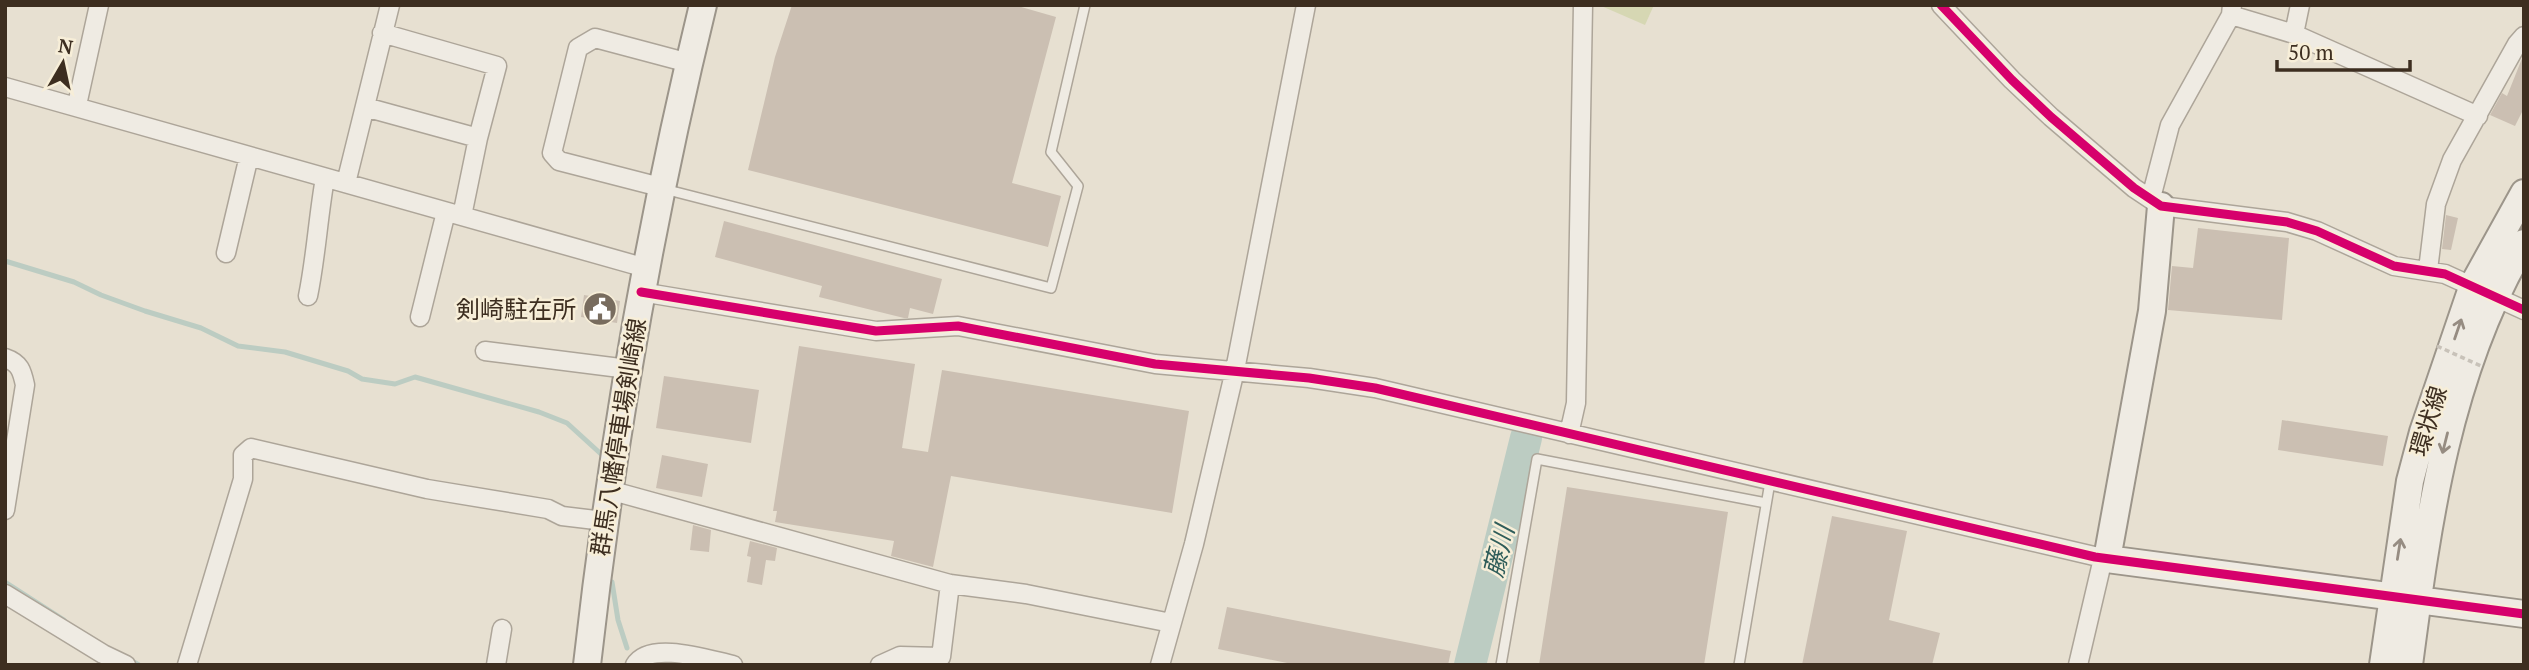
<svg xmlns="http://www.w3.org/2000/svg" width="2529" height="670" font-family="'PT Serif','Noto Sans JP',serif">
	<rect width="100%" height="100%" fill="#e7e0d1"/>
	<path fill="#d6d7b3" d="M1599,5H1654L1645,25Z"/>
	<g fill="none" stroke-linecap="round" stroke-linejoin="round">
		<path stroke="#bcccc2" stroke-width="5" d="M5,261L74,282L101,295L145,311L201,328L238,346L285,352L348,371L362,379L395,384L415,377L539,412L567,423L601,454
			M5,582L64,620
			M612,582L618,620L627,648
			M130,660L139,665"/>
		<path stroke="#bcccc2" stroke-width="32" d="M1470,665L1526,438"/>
	</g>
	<path fill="#cbbfb2" d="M792,5H1014L1056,17L1012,183L1061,196L1048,247L748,170L775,57Z
		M2523,56L2524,108L2515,126L2490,115L2502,93L2507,96Z
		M2446,215L2458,218L2451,250L2442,249Z
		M724,221L942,279L933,314L910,308L908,318H904L819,297L822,286L715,257Z
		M2198,228L2289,238L2282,320L2168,310L2172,266L2193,268Z
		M584,295L620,301L617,323L581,317Z
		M799,346L915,364L902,448L928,452L942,370L1189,411L1172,513L951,476L933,567L891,556L894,541L775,522L777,511H773Z
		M664,376L759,390L751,443L656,428Z
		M2282,420L2388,436L2383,466L2278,450Z
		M662,455L708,464L702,497L656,488Z
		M1567,487L1728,512L1704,665H1539Z
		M1832,516L1907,531L1889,620L1940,633L1932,665H1802Z
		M693,525L711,530L709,552L690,550Z
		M750,541L777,548L775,561L766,560L762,585L747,582L751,557L747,556Z
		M1227,607L1451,651L1448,665H1297L1218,649Z"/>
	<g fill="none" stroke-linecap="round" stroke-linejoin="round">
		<g stroke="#ada599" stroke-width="12">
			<path id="lane" d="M664,189L1051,288L1078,186L1051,152L1085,5
				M1501,665L1537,459L1766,503
				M1739,665L1770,482"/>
		</g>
		<g stroke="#ada599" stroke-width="21">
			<path id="street" d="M1941,5L2012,80L2051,117L2134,188L2161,206L2287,222L2317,231L2394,266L2445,274L2524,310
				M2231,15L2294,34L2478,116
				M382,33L497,66L478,138L462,216
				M2294,34L2300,5
				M5,87L646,268
				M77,105L99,5
				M365,107L478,138
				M346,183L390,5
				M664,188L559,161L552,153L578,48L595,38L689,63
				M2151,198L2170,125L2231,15L2232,5
				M226,253L249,156
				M2428,270L2436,204L2452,160L2517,44L2524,36
				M641,292L876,331L958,326L1155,364L1309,378L1375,388L2107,559L2101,567L2078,665
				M308,296C316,257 318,218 325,178
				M420,317L446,212
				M485,351L628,369
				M5,358C20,363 22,371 25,385L5,510
				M1569,434L1576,403L1583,5
				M609,490L950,584L1026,594L1171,623
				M5,594L103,654L126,665
				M187,665L243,479V455L251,448L427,489L548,509L562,516L604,521
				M496,665L502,629
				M635,665C650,640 709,660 733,665
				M880,665L900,656L941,657L950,584
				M1160,665L1194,544L1235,370L1306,5"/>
		</g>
		<g stroke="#9c958a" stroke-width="30">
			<path id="secondary" d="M2161,206L2152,311L2107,559L2524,614
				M587,665C612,443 650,222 703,5
				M2383,665L2410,481L2423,432L2473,285L2524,193
				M2409,665C2428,520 2448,371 2524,243"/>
		</g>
		<use href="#lane" stroke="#efebe3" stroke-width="9"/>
		<use href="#street" stroke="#efebe3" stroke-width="18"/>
		<use href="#secondary" stroke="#efebe3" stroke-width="26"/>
		<path stroke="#c8c2b9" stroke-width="3.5" stroke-dasharray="5 3.5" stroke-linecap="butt" d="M2437,346L2481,366"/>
		<g stroke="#f7eed8" stroke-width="13">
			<path id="cycleway" d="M1941,5L2012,80L2051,117L2134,188L2161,206L2287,222L2317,231L2394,266L2445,274L2524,310
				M641,292L876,331L958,326L1155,364L1309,378L1375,388L2095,557L2524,614"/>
		</g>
		<use href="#cycleway" stroke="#d6006c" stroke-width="9"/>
	</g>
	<defs><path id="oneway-shaft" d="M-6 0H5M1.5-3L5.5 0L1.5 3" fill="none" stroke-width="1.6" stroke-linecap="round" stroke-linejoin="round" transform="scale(1.75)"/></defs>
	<g stroke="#968c82">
		<use href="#oneway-shaft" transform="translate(2458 329) rotate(-71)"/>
		<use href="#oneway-shaft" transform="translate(2445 443) rotate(104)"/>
		<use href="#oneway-shaft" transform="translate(2399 549) rotate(-81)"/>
	</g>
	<defs>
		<g id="civic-disc" transform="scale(1.75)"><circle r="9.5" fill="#786c5e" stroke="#f7eed8"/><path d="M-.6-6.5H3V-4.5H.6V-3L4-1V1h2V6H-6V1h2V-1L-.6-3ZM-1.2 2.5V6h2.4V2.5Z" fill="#fff"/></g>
	</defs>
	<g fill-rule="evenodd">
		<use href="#civic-disc" x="600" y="309"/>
	</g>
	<g text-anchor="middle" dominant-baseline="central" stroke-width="5" stroke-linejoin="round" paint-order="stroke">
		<g font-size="24" fill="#3d2e20" stroke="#f7eed8" text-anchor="end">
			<text x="576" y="309">剣崎駐在所</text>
		</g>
		<g font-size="24" fill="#3d2e20" stroke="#f7eed8">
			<text transform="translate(2428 421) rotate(-73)">環状線</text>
			<text transform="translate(618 437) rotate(-81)">群馬八幡停車場剣崎線</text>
		</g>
		<g font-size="26" font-style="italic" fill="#2f5d5a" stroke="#f7eed8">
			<text transform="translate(1498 551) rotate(-76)">藤川</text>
		</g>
	</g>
	<rect width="2529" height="670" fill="none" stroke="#3d2e20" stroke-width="14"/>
	<g transform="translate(63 63) rotate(9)" stroke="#f7eed8" stroke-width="5" paint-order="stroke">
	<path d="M0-5L12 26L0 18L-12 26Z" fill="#3d2e20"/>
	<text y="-10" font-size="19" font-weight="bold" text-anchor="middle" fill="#3d2e20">N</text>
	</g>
	<path d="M2277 60v10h133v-10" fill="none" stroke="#3d2e20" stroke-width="3.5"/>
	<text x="2288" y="60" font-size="21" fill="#3d2e20" stroke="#f7eed8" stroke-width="5" paint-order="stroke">50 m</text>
</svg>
